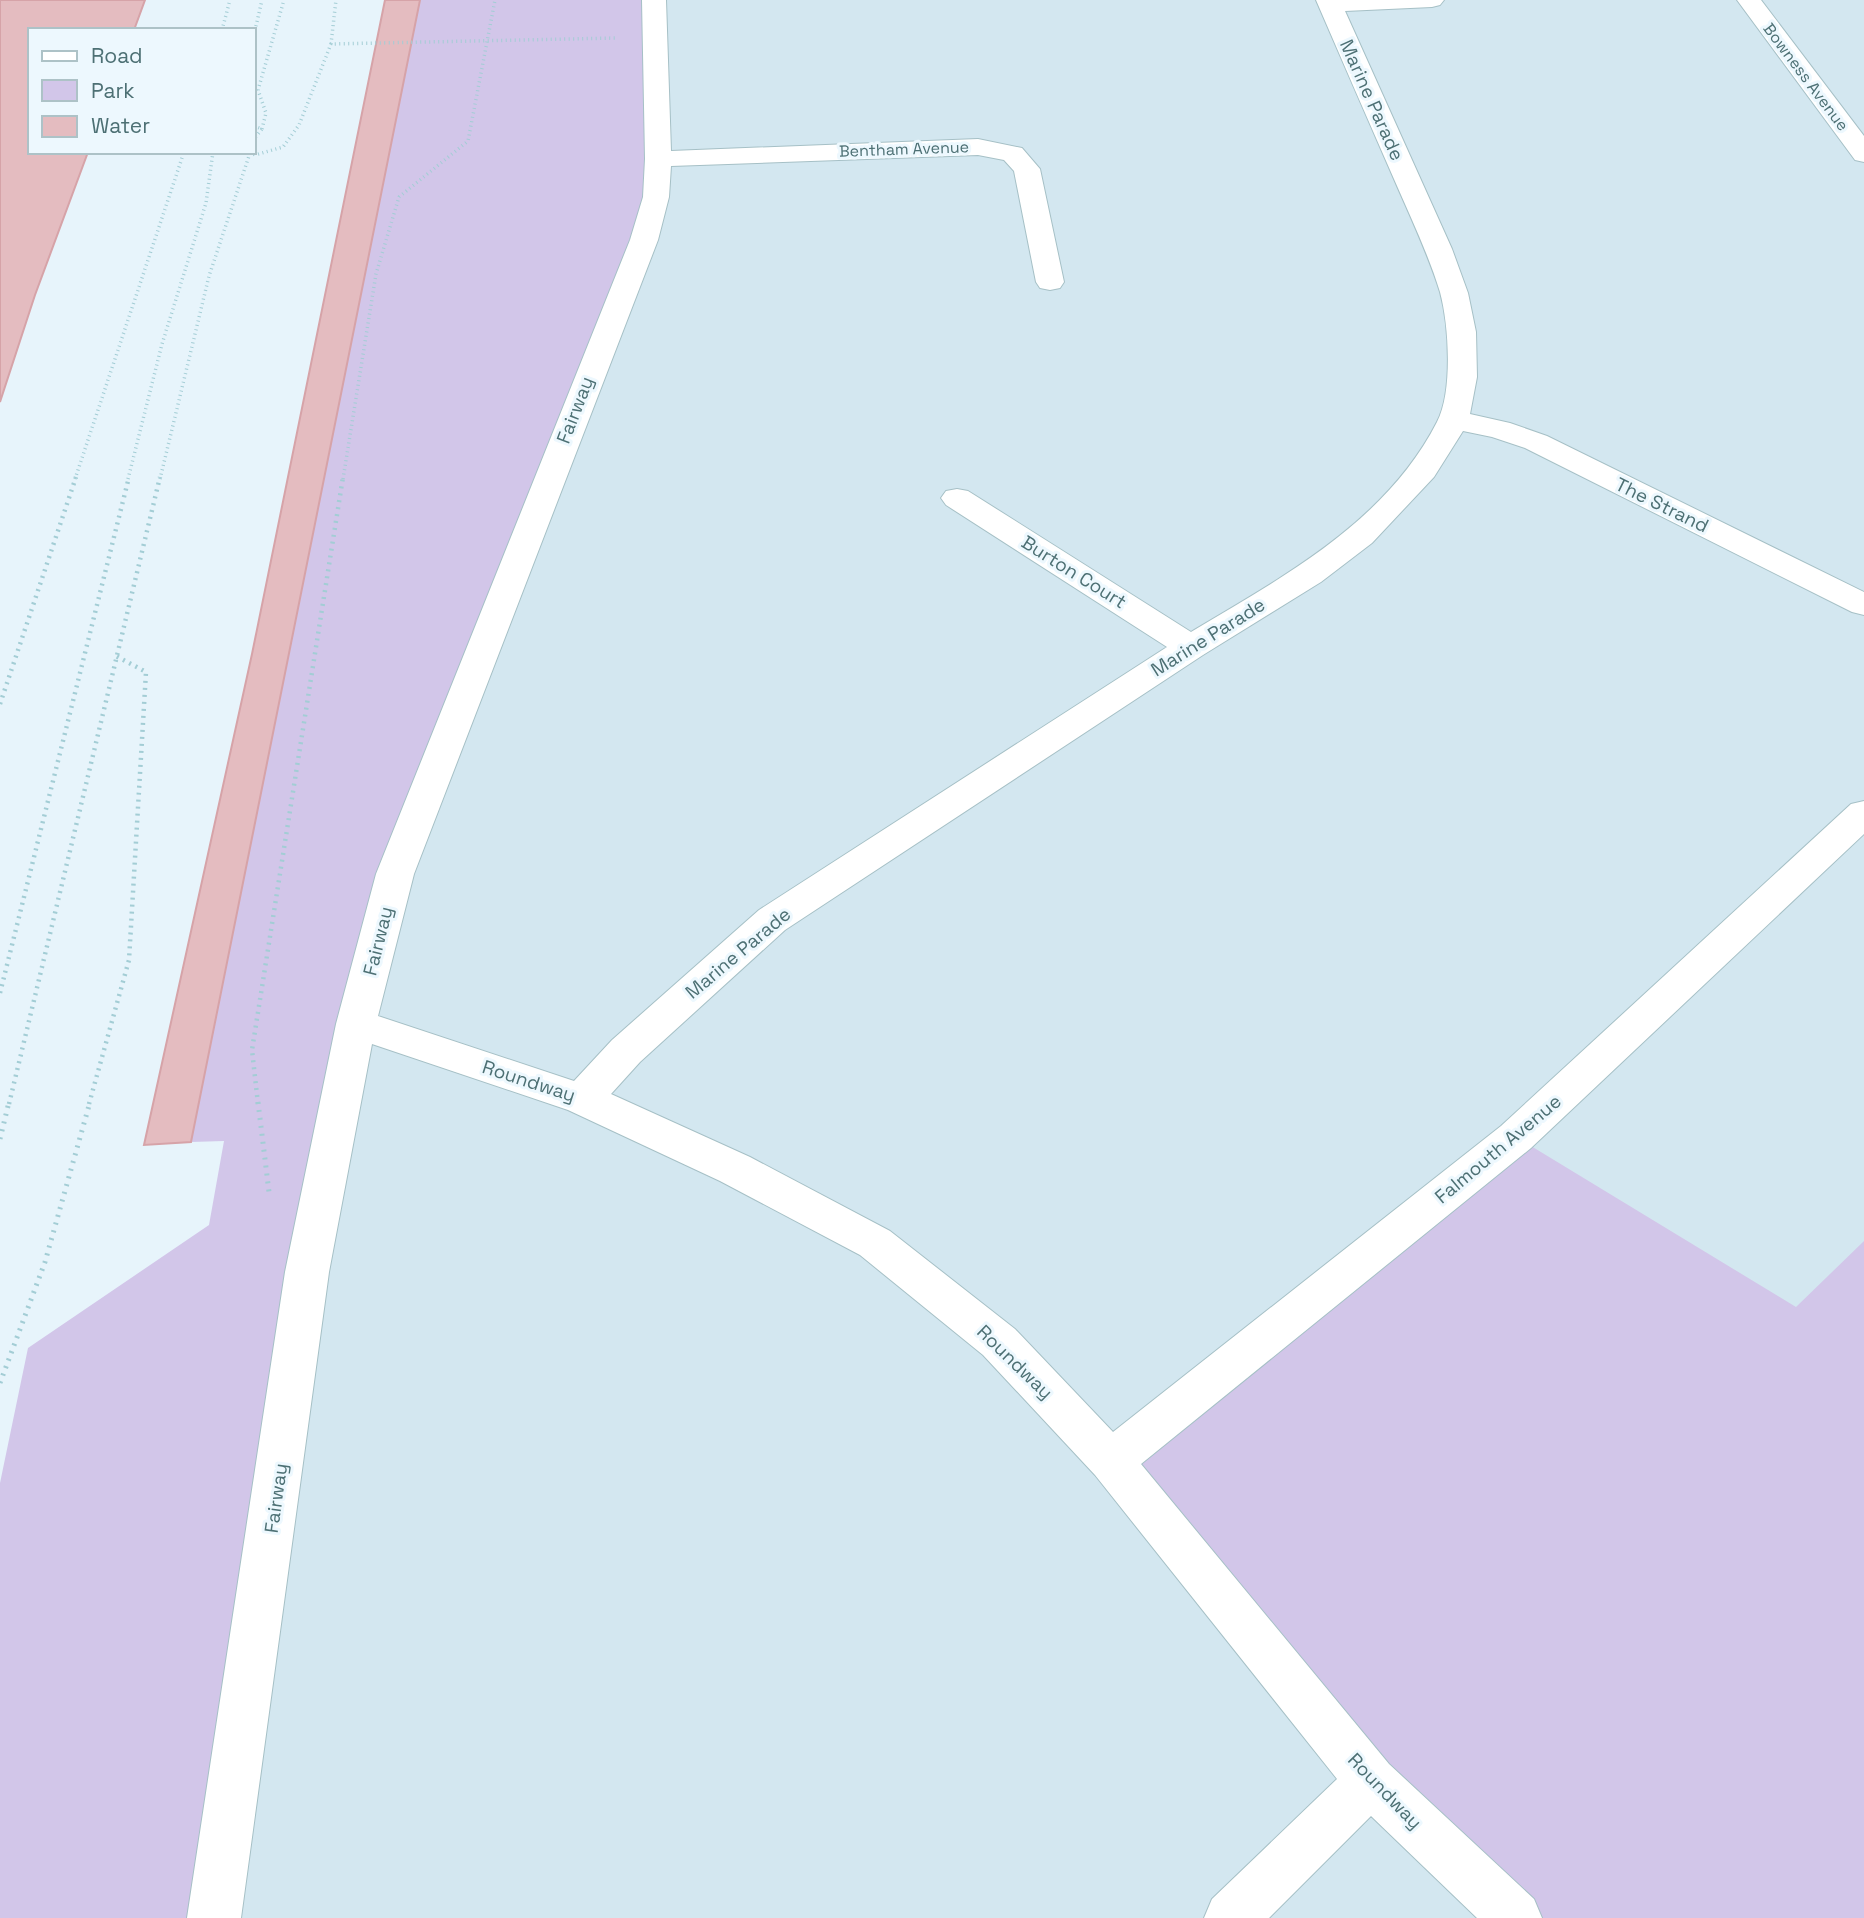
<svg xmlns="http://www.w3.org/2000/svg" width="1864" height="1918" font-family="'Space Grotesk',sans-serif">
	<rect width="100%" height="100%" fill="#e7f4fb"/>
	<path fill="#d3e7f0" d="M654,0H1864V1918H214L356,1024Z"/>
	<path fill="#d2c6e9" d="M420,0H654L656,197L395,874L214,1918H0V1483L28,1348L209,1225L224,1141L191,1142Z
		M1516,1137L1796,1307L1864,1241V1918H1515L1111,1461Z"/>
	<path fill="#e4bcc0" stroke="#d6a3a8" stroke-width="2" d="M0,0H145L134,30H30V152H88L35,295L0,402Z
		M385,0H420L191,1142L144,1145L252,654Z"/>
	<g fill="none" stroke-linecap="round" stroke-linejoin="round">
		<g stroke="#a6c0c6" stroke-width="2">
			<path id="minor" d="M642,0H666L671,151L978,139L1022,148L1040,169L1064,282L1060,288L1050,290L1040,288L1036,282L1014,171L1004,160L978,155L671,166L669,197L658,240L414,874L378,1016L574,1081L612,1040L759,910L1167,647L946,505L941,498L946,491L957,489L968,491L1191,632C1283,577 1386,522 1437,422C1453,392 1449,325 1440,292C1428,253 1410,216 1394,179C1368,120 1342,60 1316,0H1444L1440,5L1432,7L1345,11L1452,249L1468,293L1476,332L1477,377L1470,414L1510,423L1547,436L1864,592V615L1852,612L1525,448L1492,437L1463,431L1434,477L1372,543L1321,582L1203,655L785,930L640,1062L611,1094L750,1157L890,1231L1015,1329L1113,1432L1501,1126L1851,804L1864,801V834L1531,1148L1141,1464L1389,1764L1534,1899L1542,1918H1477L1371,1816L1269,1918H1204L1212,1899L1337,1779L1095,1475L983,1355L860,1255L720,1181L568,1110L372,1044L329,1272L241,1918H187L285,1272L336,1024L376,874L630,240L643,197L645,159Z
				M1737,0H1761L1864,136V162L1855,160Z"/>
		</g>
		<path stroke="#a3cdd5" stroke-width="3.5" stroke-dasharray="1 3.5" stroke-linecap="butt" d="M222,30L230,0
			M254,35L262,0
			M331,44L336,0
			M254,126L262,129L254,139
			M262,129L266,113L258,90L284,0
			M250,152L255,155L283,147L299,125L331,44L616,38
			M75,479L184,152
			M128,479L162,344L206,203L213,152
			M160,479L209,276L250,153
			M343,479L376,274L399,197L468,141L495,0"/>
		<path stroke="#a3cdd5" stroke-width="4.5" stroke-dasharray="2 5" stroke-linecap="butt" d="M0,704L76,477
			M0,993L129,477
			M9,1104L160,477
			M89,1104L129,960L146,672L116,656
			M258,1104L252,1050L343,477"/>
		<path stroke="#a3cdd5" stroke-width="5" stroke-dasharray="2 6" stroke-linecap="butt" d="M258,1102L269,1192
			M0,1139L9,1102
			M0,1383L45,1262L90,1102"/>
		<use href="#minor" fill="#fff" fill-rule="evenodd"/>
	</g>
	<g text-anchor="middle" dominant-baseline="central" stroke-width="6" stroke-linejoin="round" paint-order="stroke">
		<g font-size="16" fill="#4d7074" stroke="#edf8fe">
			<text transform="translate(1806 77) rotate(53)">Bowness Avenue</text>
			<text transform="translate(904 149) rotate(-2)">Bentham Avenue</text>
		</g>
		<g font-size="19" fill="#4d7074" stroke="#edf8fe">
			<text transform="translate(1372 100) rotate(66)">Marine Parade</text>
			<text transform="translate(575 410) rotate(-69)">Fairway</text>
			<text transform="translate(1662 505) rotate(26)">The Strand</text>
			<text transform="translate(1074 572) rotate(32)">Burton Court</text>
			<text transform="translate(1208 637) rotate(-32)">Marine Parade</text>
			<text transform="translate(378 941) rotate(-76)">Fairway</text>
			<text transform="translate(738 953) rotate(-40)">Marine Parade</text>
			<text transform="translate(529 1081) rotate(18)">Roundway</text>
			<text transform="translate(1498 1149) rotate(-40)">Falmouth Avenue</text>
			<text transform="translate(1015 1362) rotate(44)">Roundway</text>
			<text transform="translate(276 1498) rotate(-82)">Fairway</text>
			<text transform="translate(1385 1791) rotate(46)">Roundway</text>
		</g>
	</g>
	<rect x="28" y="28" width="228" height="126" fill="#edf8fe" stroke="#adc2c7" stroke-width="2"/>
	<rect x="42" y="51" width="35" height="10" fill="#ffffff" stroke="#adc2c7" stroke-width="2"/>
	<text x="91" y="63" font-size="21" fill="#4d7074">Road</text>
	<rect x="42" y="80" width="35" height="21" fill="#d2c6e9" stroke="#adc2c7" stroke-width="2"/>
	<text x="91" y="98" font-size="21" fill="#4d7074">Park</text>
	<rect x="42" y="116" width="35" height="21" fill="#e4bcc0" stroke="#adc2c7" stroke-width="2"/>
	<text x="91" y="133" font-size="21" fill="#4d7074">Water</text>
</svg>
